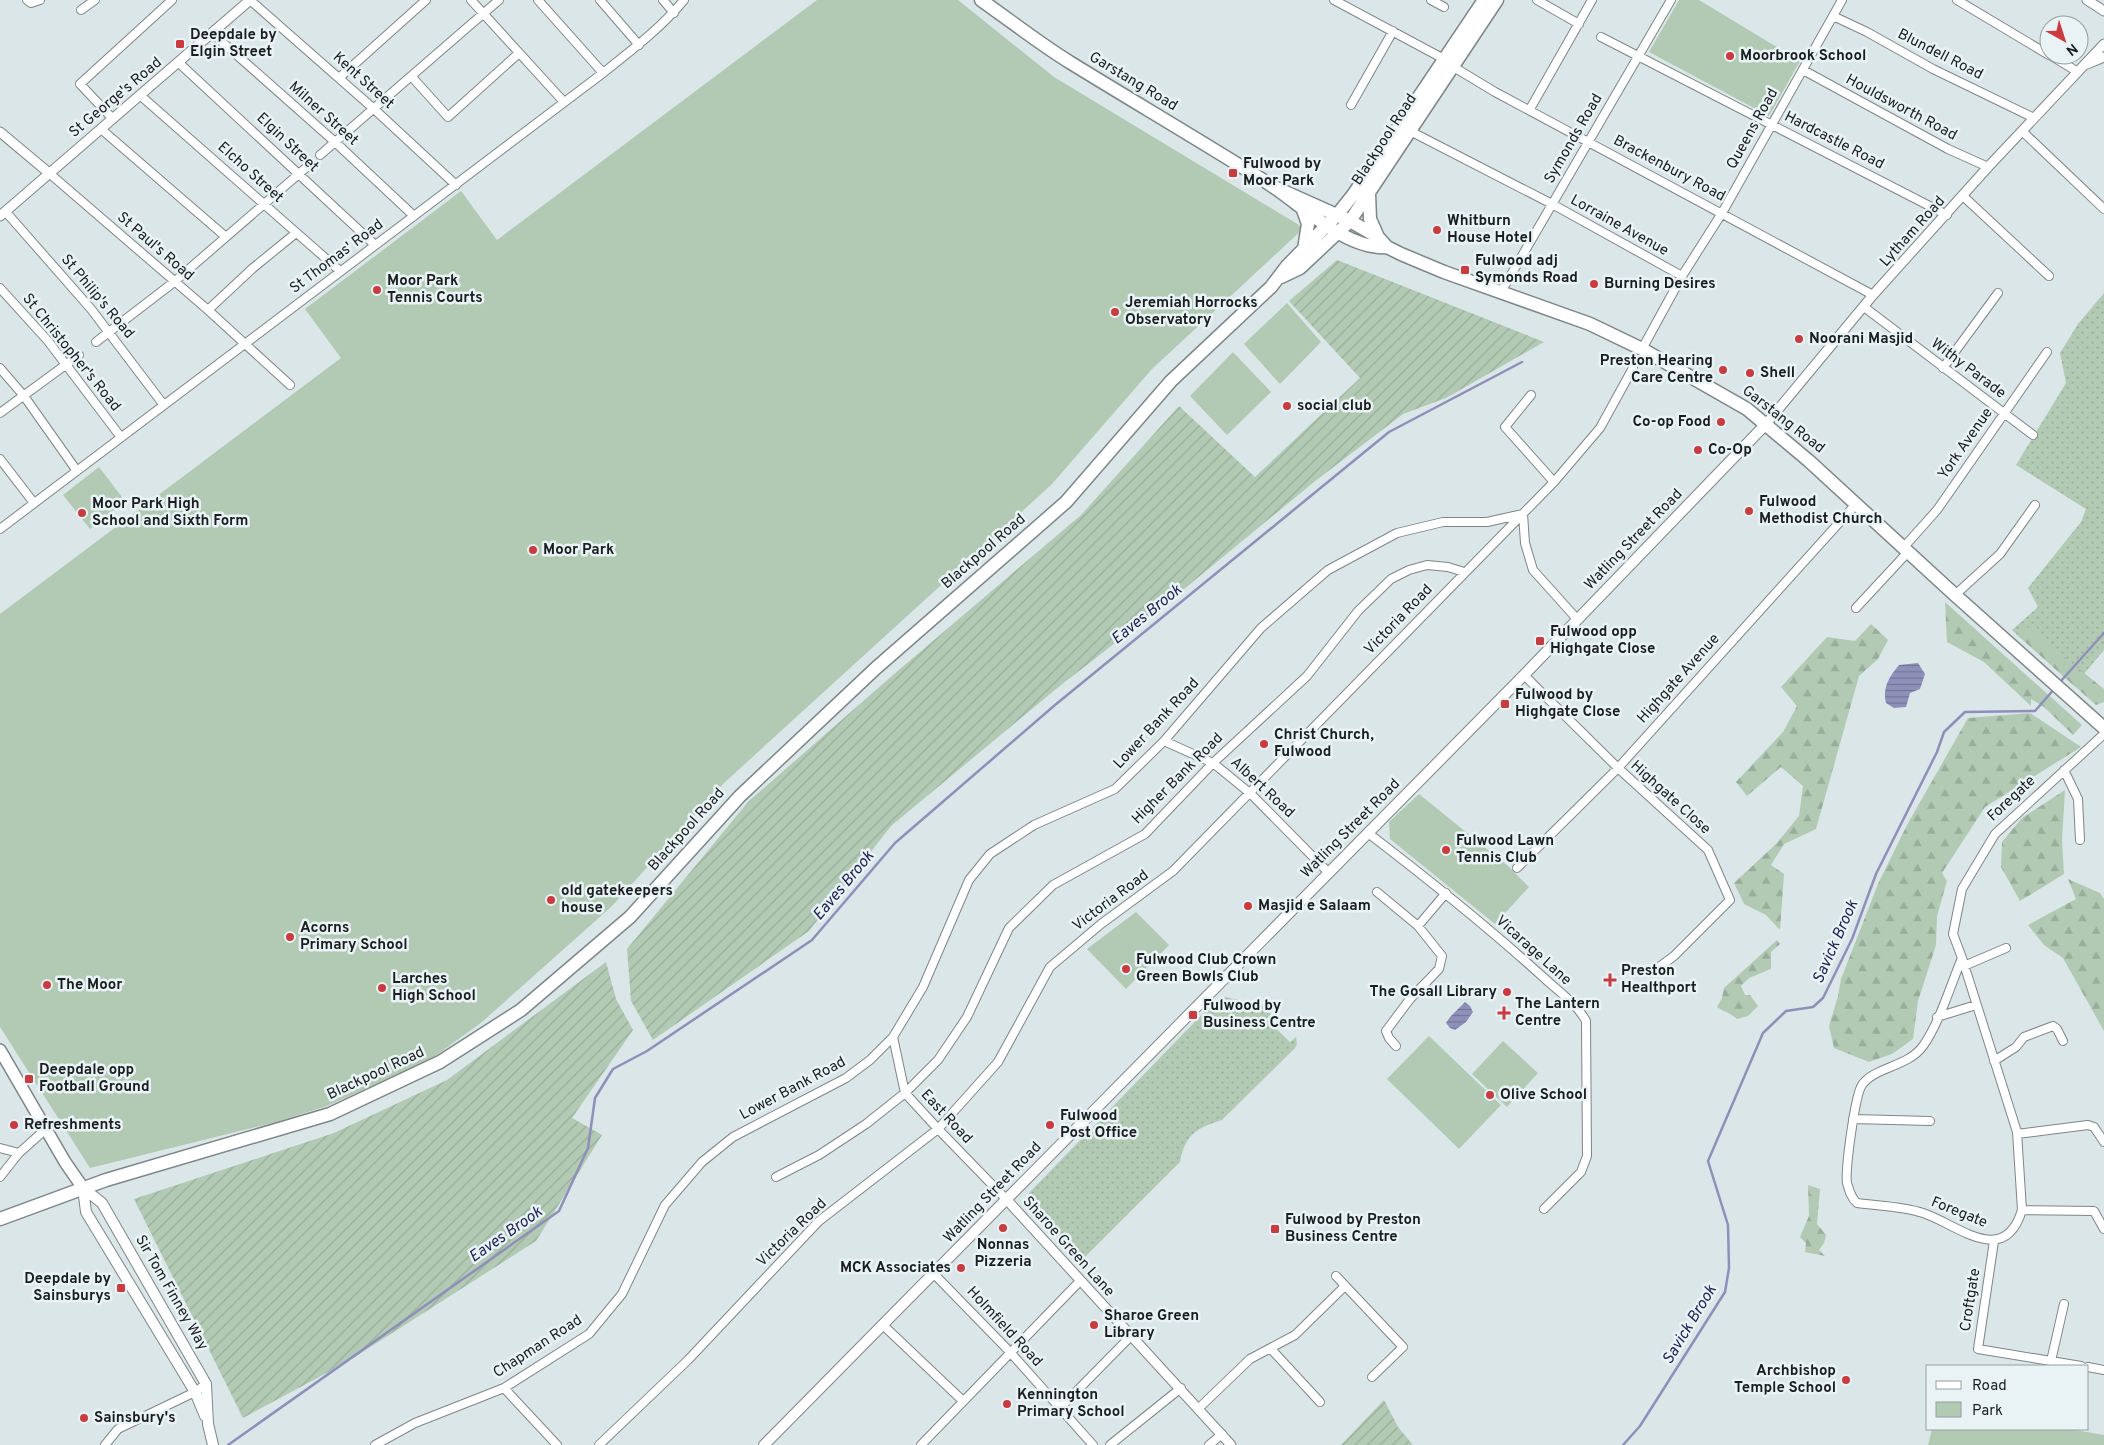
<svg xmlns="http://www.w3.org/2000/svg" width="2104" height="1445" font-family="Overpass,sans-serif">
	<defs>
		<pattern id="grass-dots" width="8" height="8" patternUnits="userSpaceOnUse" patternTransform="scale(1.25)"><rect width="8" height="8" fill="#b2cab3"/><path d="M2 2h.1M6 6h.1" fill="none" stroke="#98ad9a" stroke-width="1.8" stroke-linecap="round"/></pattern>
		<pattern id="forest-firs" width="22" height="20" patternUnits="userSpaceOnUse" patternTransform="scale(1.25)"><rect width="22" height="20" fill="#b2cab3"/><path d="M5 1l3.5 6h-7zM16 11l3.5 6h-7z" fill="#98ad9a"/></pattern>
		<pattern id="garden-furrows" width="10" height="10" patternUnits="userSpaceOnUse" patternTransform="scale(1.25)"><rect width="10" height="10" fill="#b2cab3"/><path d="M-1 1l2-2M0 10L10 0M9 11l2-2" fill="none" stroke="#98ad9a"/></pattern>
		<pattern id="water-rules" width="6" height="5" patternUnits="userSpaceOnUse" patternTransform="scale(1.25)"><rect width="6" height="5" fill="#8e90ba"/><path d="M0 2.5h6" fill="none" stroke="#737597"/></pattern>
	</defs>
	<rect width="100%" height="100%" fill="#dbe6e8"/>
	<path fill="url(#grass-dots)" d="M2104,293V650L2074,686L2012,630L2038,607L2028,588L2081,522L2086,509L2016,465L2066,383L2060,353L2078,324Z
		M1224,997L1260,1004L1271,1014L1266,1019L1290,1042L1296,1037L1297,1044L1295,1048L1222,1120C1196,1128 1185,1135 1180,1162L1080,1262L1036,1215L1037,1212L1029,1205V1193L1216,1000Z"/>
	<path fill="url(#forest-firs)" d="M1945,602L2082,725L2073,735L2044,707L2031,699V706L1984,662L1947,642Z
		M2022,623L2104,689V702L2096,705L2016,634Z
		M1871,624L1888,640L1878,659L1859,676L1816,829L1784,844L1771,865L1784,874L1780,930L1766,915L1744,904L1734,883L1777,843L1799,816L1803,786L1781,767L1747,796L1736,782L1783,732L1797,706L1781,687L1827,637L1855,641Z
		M2030,713L2081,747L1985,807L1942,873L1947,881L1937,916L1936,945L1918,1001L1913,1039L1892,1054L1869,1062L1834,1048L1829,1026L1838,996L1841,979L1878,884L1907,825L1968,718Z
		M2065,790L2062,840L2064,874L2020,901L2001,867L2002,842L2022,818Z
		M2068,879L2100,893L2104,899V1031L2063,958L2044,945L2028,925L2076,899Z
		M1777,940L1780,944L1771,952V969L1749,978L1741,986L1745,995H1750L1758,1006L1748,1016L1737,1019C1731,1013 1724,1012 1717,1007L1722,998L1724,988Z
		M1808,1185L1820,1189L1817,1224L1826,1235L1824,1243L1819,1250L1825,1256L1805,1252L1806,1243L1800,1237L1809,1216Z"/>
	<path fill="#b2cab3" d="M817,0H958L1054,77L1304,228L1152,369L1051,485L724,783L611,907L482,1022L427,1062L327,1106L276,1122L90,1168L0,1027V614L341,358L305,309L461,191L497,240Z
		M1679,0H1699L1800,61L1769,116L1649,52Z
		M1287,303L1321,342L1280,384L1244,344Z
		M1233,352L1271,392L1227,435L1190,396Z
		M99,467L125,501L90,529L63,495Z
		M1419,794L1508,866L1529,887L1495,924L1390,839L1389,822Z
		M1136,912L1169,945L1126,989L1087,949Z
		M1429,1036L1501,1105L1459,1149L1387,1079Z
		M1503,1041L1538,1073L1507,1107L1472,1074Z
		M1932,1429H2069L2104,1435V1445H1928Z"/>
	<path fill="url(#garden-furrows)" d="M1337,260L1544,342L1446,398L1403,414L1314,482L1178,594L1056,689L891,826L809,931L653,1040L631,1001L627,949L748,802L893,675L1081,515L1179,406L1255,477L1360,378L1289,301Z
		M606,962L616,999L633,1030L572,1118L602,1135L536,1241L347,1362L243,1418L134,1199L334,1133L447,1080Z
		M1384,1400L1398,1427L1413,1445H1341Z"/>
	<path fill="url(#water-rules)" d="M1918,663L1925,674L1920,689L1910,693L1906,707L1894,708L1886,703C1882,687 1890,676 1899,665Z
		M1465,1002L1470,1006L1473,1012L1466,1022L1455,1030L1450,1028L1446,1023L1450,1017Z"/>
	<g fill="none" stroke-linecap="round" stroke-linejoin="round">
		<path stroke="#8e90ba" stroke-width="2.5" d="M2060,682L2104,633
			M228,1445L559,1211L588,1148L595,1098L613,1069L647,1051L812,940L895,843L1055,705L1389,432L1522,362
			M1623,1445L1640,1426L1725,1292L1729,1268L1728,1225L1708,1161L1763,1033L1786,1011L1813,1007L1823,998L1852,939L1876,874L1937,752L1944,732L1965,712L2035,711L2055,688"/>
		<g stroke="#7d8688" stroke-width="10">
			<path id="minor" d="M27,0L31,3L40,0
				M250,0L374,109L456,185
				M471,0L564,102
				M538,0L603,73
				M600,0L639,45
				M663,0L674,13
				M1334,0L1444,59
				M1431,0L1444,7
				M1537,0L1579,24
				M1957,0L2049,55
				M81,10L95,0
				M1833,16L1867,32L1933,69L2034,118
				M212,33L335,142L414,216
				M1601,37L1947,215
				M2050,55L2078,72
				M179,63L375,245
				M1452,66L1495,92L1873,295
				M1803,70L1948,149L1988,167
				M412,77L448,117L519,53
				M339,78L426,0
				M141,96L340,271
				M1351,105L1393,31
				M1530,109L1592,0
				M113,119L80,84L172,0
				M101,129L226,237
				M1410,131L1552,204L1682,276
				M2022,131L2104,209
				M320,155L499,0
				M49,173L208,310L290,385
				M1963,196L2049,276
				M5,211L91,309L163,404
				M0,288L48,341L120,436
				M1501,292L1671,0
				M1864,307L2033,435
				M208,310L253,268L296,233
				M96,342L174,282L308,166
				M1642,349L1682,276L1722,213L1842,0
				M0,368L24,396L77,471
				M1943,368L1998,293
				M1531,395L1505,427L1554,482
				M0,413L79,355
				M0,459L34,503
				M0,529L603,73C632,50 661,28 684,0
				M1903,548L1937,510L2047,352
				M1955,595L2000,554L2035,505
				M1856,608L1908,552
				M1524,675L1618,768L1708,850L1730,900L1674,956L1655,970
				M1164,741L1213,763L1251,794L1329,873
				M2064,770L2078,799L2080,840
				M1368,833C1428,879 1487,926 1543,977C1557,990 1577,1004 1586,1021L1587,1156L1581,1172L1544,1209
				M1517,868L1618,768L1856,504
				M1377,892L1418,926L1446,893
				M1962,958C1951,984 1939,1024 1923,1046C1908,1067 1874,1067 1862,1085C1855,1095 1845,1170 1847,1183C1849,1190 1851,1198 1857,1203C1878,1206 1902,1206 1923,1213C1957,1224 2004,1269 2022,1210L2017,1132L1962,958L1953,934L1962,889L1995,834L2104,734
				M1964,966L2006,948
				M1937,1017L1976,1005
				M893,1037L905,1093L938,1129L1007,1200
				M1396,1046L1389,1038L1386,1031L1410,999L1439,969L1442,956L1418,926
				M1994,1061L2016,1047L2024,1037L2053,1026L2057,1029L2063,1041
				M1853,1119L1930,1121
				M2017,1134L2088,1125L2094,1127L2104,1142
				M0,1148L19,1153
				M0,1177L19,1153L47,1128
				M776,1177L819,1155L866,1124L905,1093L938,1060L967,1017L1009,928L1053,885L1145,834L1213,763L1307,676L1358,611L1391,579L1409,570L1427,565L1448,567L1464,572
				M2022,1210L2094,1211L2104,1229
				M1994,1241L1978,1349L2081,1366
				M934,1274L1010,1352L1093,1445
				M1336,1276L1403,1347L1372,1377
				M884,1326L963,1401
				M1271,1349L1320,1402
				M2051,1361L2064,1304
				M2088,1367L2104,1370
				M504,1388L557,1445
				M1060,1408L1131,1336
				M1199,1408L1250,1359L1295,1335L1345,1286
				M105,1445L118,1429L195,1392L206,1384
				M375,1445L415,1423L504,1388L589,1334L622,1294L665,1205L702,1162L733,1137L846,1078L870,1060L893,1037L923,987L969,880L990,854L1034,825L1115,789L1164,741L1261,628L1328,570L1397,533L1443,522H1487L1523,514L1525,543L1533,570L1577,619
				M599,1445L688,1360L819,1221L938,1129L998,1062L1050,967L1101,924L1173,871L1554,482L1600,428L1633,368
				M921,1445L1080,1281
				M1110,1445L1181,1388
				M1209,1445L1222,1434"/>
		</g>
		<g stroke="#7d8688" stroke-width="11">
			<path id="tertiary" d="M2087,0L2104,11
				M2087,64L2104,57
				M0,132L49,173
				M0,216L250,0
				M1766,424L1873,295L1988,167L2104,44
				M1007,1200L1231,1445"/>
		</g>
		<g stroke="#7d8688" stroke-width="12">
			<path id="secondary" d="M83,1188L102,1203L206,1384L208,1424L213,1445
				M83,1188L86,1212L195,1392L205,1416
				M764,1445L1524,675L1766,424"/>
		</g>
		<g stroke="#7d8688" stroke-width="14">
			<path id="primary" d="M0,1050L65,1162L83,1188"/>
		</g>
		<g stroke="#7d8688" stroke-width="15">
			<path id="trunk" d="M981,0C1011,21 1040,44 1071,63C1136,103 1201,141 1266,182C1299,202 1345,250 1387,247
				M1272,186L1350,221L1378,237L1387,247L1401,254L1444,272L1590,324L1642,349L1747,409L1809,461L1955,595L2104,728
				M1369,194L1370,219L1378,237
				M1303,210L1308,224L1304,249
				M1281,277L1300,268L1350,221L1497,0
				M0,1219L106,1180L330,1114L440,1062L521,1010L630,917L740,796L876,668L1066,502L1171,381L1271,287L1287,266L1337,215L1353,195L1484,0"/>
		</g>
		<use href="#minor" stroke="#fff" stroke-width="8"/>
		<use href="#tertiary" stroke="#fff" stroke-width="9"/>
		<use href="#secondary" stroke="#fff" stroke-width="10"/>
		<use href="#primary" stroke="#fff" stroke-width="11"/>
		<use href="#trunk" stroke="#fff" stroke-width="12"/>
	</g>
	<g fill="#ca3b40" stroke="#e9f3f5" stroke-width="2">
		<rect x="175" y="39" width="10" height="10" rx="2.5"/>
		<circle cx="1730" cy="56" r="5"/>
		<rect x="1228" y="168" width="10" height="10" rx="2.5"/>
		<circle cx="1437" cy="230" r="5"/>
		<rect x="1460" y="265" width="10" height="10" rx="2.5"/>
		<circle cx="1594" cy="284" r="5"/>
		<circle cx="377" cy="290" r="5"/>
		<circle cx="1115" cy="312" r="5"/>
		<circle cx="1799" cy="339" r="5"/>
		<circle cx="1723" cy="370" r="5"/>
		<circle cx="1750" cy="373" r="5"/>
		<circle cx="1287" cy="406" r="5"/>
		<circle cx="1721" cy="422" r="5"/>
		<circle cx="1698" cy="450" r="5"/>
		<circle cx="1749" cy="511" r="5"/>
		<circle cx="82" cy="513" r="5"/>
		<circle cx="533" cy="550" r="5"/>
		<rect x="1535" y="636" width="10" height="10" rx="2.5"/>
		<rect x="1500" y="699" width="10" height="10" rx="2.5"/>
		<circle cx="1264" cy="744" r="5"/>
		<circle cx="1446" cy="850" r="5"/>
		<circle cx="551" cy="900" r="5"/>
		<circle cx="1248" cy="906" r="5"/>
		<circle cx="290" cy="937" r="5"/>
		<circle cx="1126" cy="969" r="5"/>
		<path d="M1607.5 972.5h5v5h5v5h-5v5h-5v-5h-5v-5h5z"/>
		<circle cx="47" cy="985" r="5"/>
		<circle cx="382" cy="988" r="5"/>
		<circle cx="1507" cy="992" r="5"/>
		<path d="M1501.5 1005.5h5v5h5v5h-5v5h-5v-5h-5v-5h5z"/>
		<rect x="1188" y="1010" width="10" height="10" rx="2.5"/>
		<rect x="24" y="1074" width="10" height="10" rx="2.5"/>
		<circle cx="1490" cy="1095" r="5"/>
		<circle cx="14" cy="1125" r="5"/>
		<circle cx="1050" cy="1125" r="5"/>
		<circle cx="1003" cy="1228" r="5"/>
		<rect x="1270" y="1224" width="10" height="10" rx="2.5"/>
		<circle cx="961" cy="1268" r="5"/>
		<rect x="116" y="1283" width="10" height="10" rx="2.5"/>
		<circle cx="1094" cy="1325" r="5"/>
		<circle cx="1846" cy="1380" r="5"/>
		<circle cx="1007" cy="1404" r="5"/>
		<circle cx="84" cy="1418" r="5"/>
	</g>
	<g text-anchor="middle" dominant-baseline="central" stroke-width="5" stroke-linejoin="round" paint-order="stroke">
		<g font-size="15" font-weight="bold" fill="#1b1e1f" stroke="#e9f3f5" text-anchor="start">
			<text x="190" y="35">Deepdale by<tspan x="190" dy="17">Elgin Street</tspan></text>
			<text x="1740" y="56">Moorbrook School</text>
			<text x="1243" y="164">Fulwood by<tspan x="1243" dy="17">Moor Park</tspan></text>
			<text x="1447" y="221">Whitburn<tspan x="1447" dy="17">House Hotel</tspan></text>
			<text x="1475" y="261">Fulwood adj<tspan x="1475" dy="17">Symonds Road</tspan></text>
			<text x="387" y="281">Moor Park<tspan x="387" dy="17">Tennis Courts</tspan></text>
			<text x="1604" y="284">Burning Desires</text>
			<text x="1125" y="303">Jeremiah Horrocks<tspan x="1125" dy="17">Observatory</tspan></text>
			<text x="1809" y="339">Noorani Masjid</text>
			<text x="1713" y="361" text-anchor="end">Preston Hearing<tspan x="1713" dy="17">Care Centre</tspan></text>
			<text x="1760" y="373">Shell</text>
			<text x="1297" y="406">social club</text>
			<text x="1711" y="422" text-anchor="end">Co-op Food</text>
			<text x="1708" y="450">Co-Op</text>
			<text x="1759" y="502">Fulwood<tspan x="1759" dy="17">Methodist Church</tspan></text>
			<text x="92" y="504">Moor Park High<tspan x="92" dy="17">School and Sixth Form</tspan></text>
			<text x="543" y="550">Moor Park</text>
			<text x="1550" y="632">Fulwood opp<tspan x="1550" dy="17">Highgate Close</tspan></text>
			<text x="1515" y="695">Fulwood by<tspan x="1515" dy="17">Highgate Close</tspan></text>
			<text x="1274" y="735">Christ Church,<tspan x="1274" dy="17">Fulwood</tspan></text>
			<text x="1456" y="841">Fulwood Lawn<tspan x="1456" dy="17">Tennis Club</tspan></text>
			<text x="561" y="891">old gatekeepers<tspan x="561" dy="17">house</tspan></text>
			<text x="1258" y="906">Masjid e Salaam</text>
			<text x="300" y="928">Acorns<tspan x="300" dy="17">Primary School</tspan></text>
			<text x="1136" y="960">Fulwood Club Crown<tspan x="1136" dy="17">Green Bowls Club</tspan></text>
			<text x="1621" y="971">Preston<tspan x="1621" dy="17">Healthport</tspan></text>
			<text x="392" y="979">Larches<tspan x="392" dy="17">High School</tspan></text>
			<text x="57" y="985">The Moor</text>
			<text x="1497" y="992" text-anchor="end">The Gosall Library</text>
			<text x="1515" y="1004">The Lantern<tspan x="1515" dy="17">Centre</tspan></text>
			<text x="1203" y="1006">Fulwood by<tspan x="1203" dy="17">Business Centre</tspan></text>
			<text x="39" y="1070">Deepdale opp<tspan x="39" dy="17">Football Ground</tspan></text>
			<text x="1500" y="1095">Olive School</text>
			<text x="1060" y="1116">Fulwood<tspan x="1060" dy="17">Post Office</tspan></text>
			<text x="24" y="1125">Refreshments</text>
			<text x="1285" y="1220">Fulwood by Preston<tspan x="1285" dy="17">Business Centre</tspan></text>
			<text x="1003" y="1245" text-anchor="middle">Nonnas<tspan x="1003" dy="17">Pizzeria</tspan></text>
			<text x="951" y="1268" text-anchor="end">MCK Associates</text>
			<text x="111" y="1279" text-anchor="end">Deepdale by<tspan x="111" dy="17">Sainsburys</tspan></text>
			<text x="1104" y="1316">Sharoe Green<tspan x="1104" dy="17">Library</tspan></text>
			<text x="1836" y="1371" text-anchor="end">Archbishop<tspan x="1836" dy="17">Temple School</tspan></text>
			<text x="1017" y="1395">Kennington<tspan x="1017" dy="17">Primary School</tspan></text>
			<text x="94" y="1418">Sainsbury's</text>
		</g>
		<g font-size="15" fill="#1b1e1f" stroke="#e9f3f5">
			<text transform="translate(1940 55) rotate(27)">Blundell Road</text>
			<text transform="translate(363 81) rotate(42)">Kent Street</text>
			<text transform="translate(1133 82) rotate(31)">Garstang Road</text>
			<text transform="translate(116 98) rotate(-40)">St George's Road</text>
			<text transform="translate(1901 108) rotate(28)">Houldsworth Road</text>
			<text transform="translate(323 114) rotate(42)">Milner Street</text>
			<text transform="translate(1753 129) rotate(-61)">Queens Road</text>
			<text transform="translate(1574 139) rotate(-60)">Symonds Road</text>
			<text transform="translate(1385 140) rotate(-57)">Blackpool Road</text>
			<text transform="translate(1834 141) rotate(27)">Hardcastle Road</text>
			<text transform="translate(287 143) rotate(43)">Elgin Street</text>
			<text transform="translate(1669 169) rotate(28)">Brackenbury Road</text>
			<text transform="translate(250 173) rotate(42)">Elcho Street</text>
			<text transform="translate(1619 226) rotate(29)">Lorraine Avenue</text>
			<text transform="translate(1913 232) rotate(-48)">Lytham Road</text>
			<text transform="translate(155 247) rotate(41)">St Paul's Road</text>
			<text transform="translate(337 257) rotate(-37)">St Thomas' Road</text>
			<text transform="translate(97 297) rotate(50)">St Philip's Road</text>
			<text transform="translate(71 353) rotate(51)">St Christopher's Road</text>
			<text transform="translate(1968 369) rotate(37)">Withy Parade</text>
			<text transform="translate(1783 420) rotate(38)">Garstang Road</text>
			<text transform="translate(1966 444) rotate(-55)">York Avenue</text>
			<text transform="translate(1634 540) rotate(-46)">Watling Street Road</text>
			<text transform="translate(984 552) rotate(-41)">Blackpool Road</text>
			<text transform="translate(1399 620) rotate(-46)">Victoria Road</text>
			<text transform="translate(1679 679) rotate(-48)">Highgate Avenue</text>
			<text transform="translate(1157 724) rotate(-47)">Lower Bank Road</text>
			<text transform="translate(1178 779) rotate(-45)">Higher Bank Road</text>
			<text transform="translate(1262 788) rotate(43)">Albert Road</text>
			<text transform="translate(1670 798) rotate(42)">Highgate Close</text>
			<text transform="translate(2012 799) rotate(-43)">Foregate</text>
			<text transform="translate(1351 829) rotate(-45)">Watling Street Road</text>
			<text transform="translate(687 830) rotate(-48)">Blackpool Road</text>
			<text transform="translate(1111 901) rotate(-37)">Victoria Road</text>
			<text transform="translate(1533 951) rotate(42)">Vicarage Lane</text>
			<text transform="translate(376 1074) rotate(-25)">Blackpool Road</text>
			<text transform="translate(793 1089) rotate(-28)">Lower Bank Road</text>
			<text transform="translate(946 1117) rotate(47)">East Road</text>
			<text transform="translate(993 1193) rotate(-46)">Watling Street Road</text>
			<text transform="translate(1959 1213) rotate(22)">Foregate</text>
			<text transform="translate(792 1233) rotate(-44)">Victoria Road</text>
			<text transform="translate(1068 1247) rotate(48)">Sharoe Green Lane</text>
			<text transform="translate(171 1293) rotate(60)">Sir Tom Finney Way</text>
			<text transform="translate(1971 1300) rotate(-81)">Croftgate</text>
			<text transform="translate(1004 1327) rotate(47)">Holmfield Road</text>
			<text transform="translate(538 1347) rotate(-33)">Chapman Road</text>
		</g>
		<g font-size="16" font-style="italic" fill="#252256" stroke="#e9f3f5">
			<text transform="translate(1147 615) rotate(-39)">Eaves Brook</text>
			<text transform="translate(844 886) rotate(-50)">Eaves Brook</text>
			<text transform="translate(1836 942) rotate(-66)">Savick Brook</text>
			<text transform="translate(506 1235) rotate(-35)">Eaves Brook</text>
			<text transform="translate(1690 1325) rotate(-59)">Savick Brook</text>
		</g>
	</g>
	<rect x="1926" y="1365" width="162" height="65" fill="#e9f3f5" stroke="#979e9f"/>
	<rect x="1936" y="1381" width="25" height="8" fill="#ffffff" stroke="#979e9f"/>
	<text x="1972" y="1390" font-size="15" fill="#1b1e1f">Road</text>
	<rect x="1936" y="1402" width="25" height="15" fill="#b2cab3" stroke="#979e9f"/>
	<text x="1972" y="1415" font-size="15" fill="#1b1e1f">Park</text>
	<g transform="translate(2064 40) rotate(141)"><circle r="24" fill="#e9f3f5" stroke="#979e9f"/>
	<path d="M0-4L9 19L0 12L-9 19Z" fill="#ca3b40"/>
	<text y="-8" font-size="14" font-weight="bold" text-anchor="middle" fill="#1b1e1f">N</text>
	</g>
</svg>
